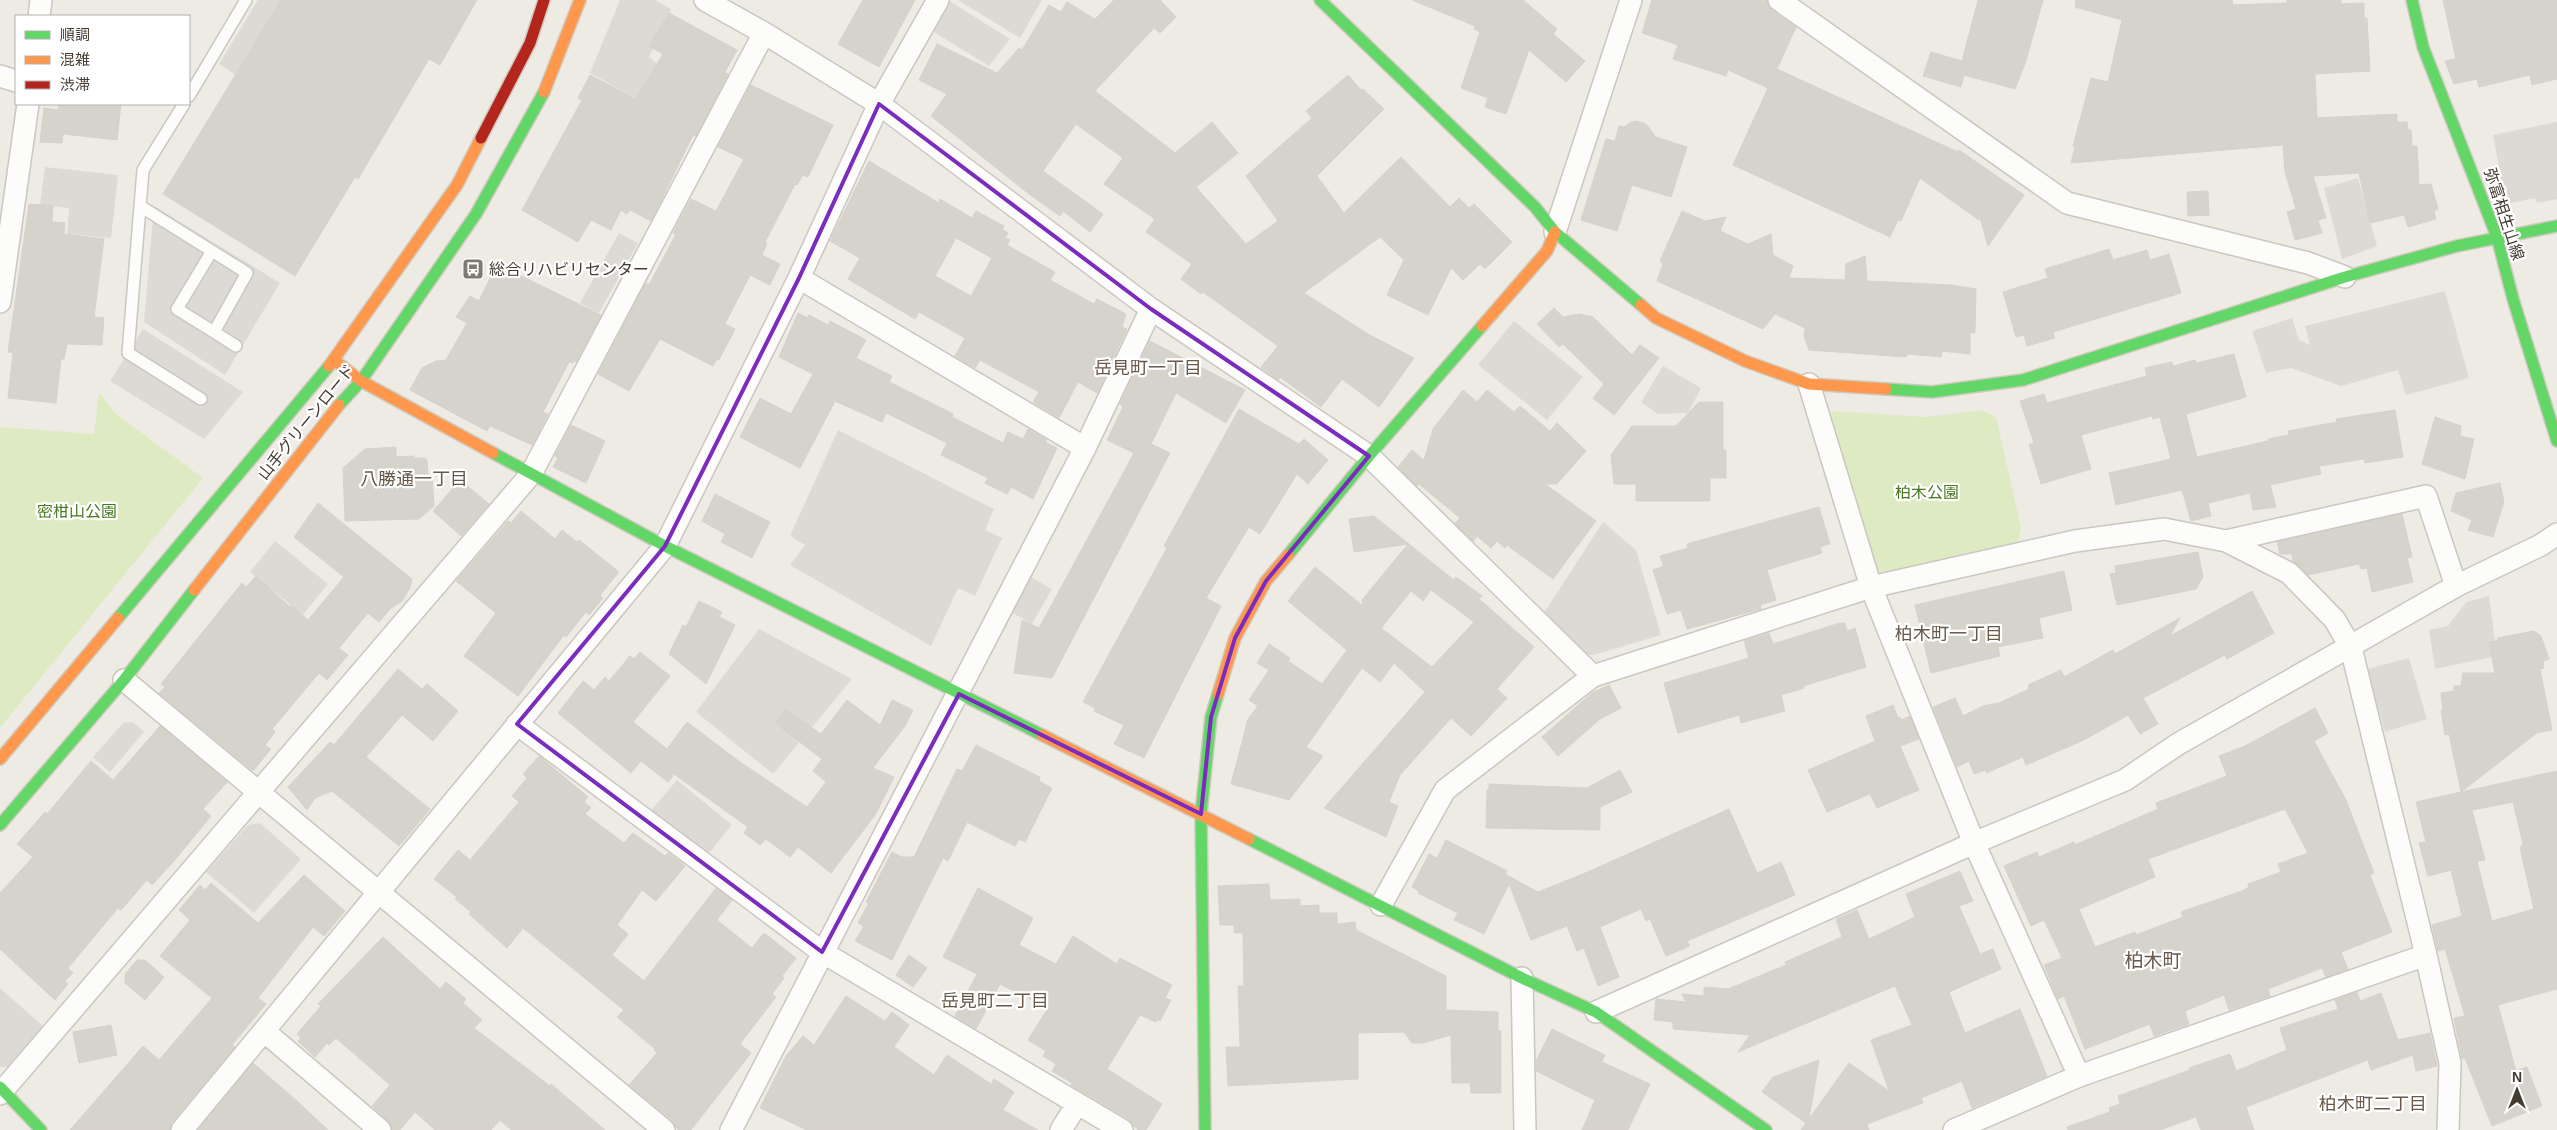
<svg xmlns="http://www.w3.org/2000/svg" width="2557" height="1130" font-family="Arial,'Noto Sans JP',sans-serif">
	<rect width="100%" height="100%" fill="#eeebe5"/>
	<path fill="#deebc2" d="M99,392L116,414L203,478L0,728V427L94,434Z
		M1982,410L1996,417L2021,528L2017,547L1887,576L1871,566L1823,418L1834,411L1926,417Z"/>
	<path fill="#dddad6" d="M258,0H281L236,75L219,64Z
		M620,0H655L671,9L649,57L658,64L637,99L590,73Z
		M948,0L1010,39L989,66L929,29Z
		M958,0H1042L1020,38Z
		M2557,122V199L2537,203L2535,198L2506,204L2493,135Z
		M45,167L118,175L111,238L67,234L69,208L40,205Z
		M2358,178L2377,246L2342,259L2324,188Z
		M154,206L280,283L225,375L144,322Z
		M619,233L638,243L599,313L580,303Z
		M2445,291L2469,378L2406,395L2398,370L2341,386L2291,368L2266,373L2252,331L2292,318L2299,340L2310,345L2305,326Z
		M1514,321L1583,377L1547,420L1478,365Z
		M143,329L243,392L204,439L110,381Z
		M1663,366L1701,388L1688,413L1658,414L1641,402Z
		M838,430L994,509L985,530L1002,538L975,596L958,588L931,646L790,565L805,545L790,536Z
		M1603,522L1636,550L1661,635L1594,655H1576L1540,619Z
		M275,541L328,584L303,615L250,572Z
		M1030,577L1052,589L1032,624L1011,612Z
		M2489,596L2497,656L2435,669L2429,630L2448,626L2466,602Z
		M759,629L852,679L773,774L696,712Z
		M2409,658L2427,719L2385,732L2367,669Z
		M133,722L144,732L110,772L93,757L123,723Z
		M677,780L732,825L704,859L649,813Z
		M260,823L301,859L254,913L206,872L248,825Z
		M0,988L43,1026L8,1067H0Z"/>
	<path fill="#d6d2cc" stroke="#d6d2cb" fill-rule="evenodd" d="M281,0H477L440,65L429,59L358,179L355,177L295,276L163,194Z
		M863,0H915L879,67L838,44Z
		M1114,0H1160L1176,17L1160,33L1154,28L1095,91L1175,153L1212,122L1238,153L1196,187L1246,244L1278,221L1246,176L1312,118L1306,111L1348,75L1361,90L1363,89L1384,109L1317,176L1344,213L1401,157L1450,207L1459,198L1469,208L1474,204L1512,242L1485,269L1480,264L1463,280L1451,268L1428,315L1387,295L1404,260L1380,237L1304,293L1368,334L1414,358L1379,407L1342,379L1321,407L1280,377L1278,380L1261,367L1278,346L1203,292L1201,294L1181,279L1192,264L1146,232L1155,219L1104,184L1123,158L1076,124L1043,171L1103,214L1090,232L1063,211L1060,216L1029,194L931,116L947,94L919,80L937,44L997,73L1019,48L1022,50L1049,5L1061,12L1067,2L1095,19Z
		M1412,0H1523L1557,29L1553,34L1585,61L1566,82L1529,50L1506,114L1485,107L1488,98L1461,88L1480,32L1474,29L1475,26Z
		M1652,0H1767L1771,10L1796,27L1777,69L1958,152L1959,150L2024,195L1988,246L1979,214V220L1920,178L1901,221L1898,220L1890,237L1733,165L1768,88L1728,70L1726,76L1673,59L1678,45L1642,33Z
		M1978,0H2043L2026,61L2015,89L1964,75L1961,87L1923,76L1931,52L1962,61Z
		M2076,0H2232L2233,5L2287,3V0H2341V4L2364,3V18H2367L2370,71L2315,74L2317,118L2397,114V122H2407L2408,130H2411L2412,146H2417L2419,185L2431,184L2438,209L2434,211L2436,219L2408,227L2404,215L2370,223L2359,173L2313,176L2326,218L2318,220L2322,233L2295,240L2287,212L2296,209L2285,172L2283,145L2071,163L2075,147L2073,146L2091,78L2108,82L2122,20L2075,7Z
		M2443,0H2557V79L2532,85L2530,75L2479,87L2477,79L2454,84L2445,61L2456,59Z
		M669,13L737,50L725,72L728,74L696,136L693,135L651,221L630,210L627,214L621,210L611,230L591,220L578,242L522,210L582,100L578,98L590,75L636,99L663,54L649,46Z
		M751,85L833,125L808,177L803,175L797,185L795,184L765,242L767,243L762,255L780,264L770,285L750,275L725,324L735,329L719,360L717,359L713,366L660,339L629,391L598,374L646,283L649,285L676,234L673,233L691,199L716,211L744,159L718,147Z
		M59,104H121L117,140L63,134L62,143L40,142L44,108L58,110Z
		M1636,121L1646,124L1656,137L1687,147L1671,197L1632,185L1617,231L1581,220L1606,139L1615,141L1619,126L1624,127L1631,122Z
		M869,161L939,203L940,199L972,218L976,211L1004,226L1002,229L1008,233L1005,238L1010,240L1007,245L1055,272L1050,280L1094,304L1097,299L1126,314L1122,327L1127,329L1097,393L1078,382L1059,418L1033,402L1039,392L980,360L975,368L955,356L965,338L919,312L915,319L848,279L860,258L830,241ZM956,238L992,258L971,296L935,276Z
		M2208,191L2209,215L2188,216L2187,192Z
		M29,204L53,206L52,222L65,223L64,234L104,239L94,317L104,318L102,345L67,344L64,359H61L56,403L8,398L13,353L8,352Z
		M1682,211L1705,221L1726,217L1720,231L1748,244L1771,234L1773,255L1793,266L1789,278L1845,280L1846,264L1865,256L1867,281L1951,285L1976,289L1975,333H1970V354L1942,351L1941,357L1908,354L1906,357L1809,350L1804,336L1805,328L1775,314L1763,329L1657,281L1663,264L1660,261Z
		M2109,249L2113,260L2147,250L2150,260L2169,254L2181,293L2053,332L2055,338L2027,346L2024,335L2016,337L2003,292L2048,278L2045,269Z
		M497,264L601,315L576,362L574,360L573,363L569,362L543,412L548,414L532,445L490,426L487,431L410,390L422,368L436,361L446,360L467,323L456,317L470,296L479,301Z
		M1554,308L1563,317L1579,314L1593,317L1632,355L1640,345L1659,358L1614,415L1593,398L1604,384L1563,344L1559,347L1537,324Z
		M798,313L808,318L809,315L828,325L830,321L866,340L856,358L892,376L889,382L953,414L952,417L1003,443L1008,432L1023,439L1028,429L1047,440L1045,442L1057,448L1033,499L1011,487L1007,494L985,483L988,478L941,455L947,443L886,413L882,422L835,401L800,468L740,437L760,398L791,414L813,374L779,357Z
		M1150,341L1245,390L1226,423L1176,393L1151,444L1170,453L1052,678L1014,673L1022,620L1039,628L1134,453L1107,440L1123,407L1120,404Z
		M2234,354L2246,397L2186,414L2197,457L2268,441V439L2289,435L2288,431L2337,422L2336,419L2395,410L2403,457L2365,463L2364,459L2319,466L2321,474L2270,485L2276,507L2253,510L2250,493L2208,503L2211,516L2191,521L2182,490L2116,505L2109,473L2171,459L2160,417L2153,419L2152,416L2081,435L2091,469L2041,484L2029,444L2034,443L2020,401L2044,394L2047,403L2147,376L2145,368L2172,362L2173,366L2195,360L2196,363Z
		M1463,390L1477,402L1487,390L1514,412L1520,406L1550,431L1557,423L1586,451L1557,484H1545L1596,521L1553,579L1507,545L1505,548L1497,541L1491,548L1477,536L1473,541L1455,523L1460,518L1419,484L1417,486L1398,467L1412,450L1424,460L1433,429Z
		M1699,402H1723V450H1726V478H1710V501H1636V484H1614L1611,455L1632,426H1676Z
		M1239,409L1299,444L1304,439L1328,460L1308,484L1297,474L1260,534L1249,527L1206,598L1221,606L1144,758L1114,744L1124,725L1094,711L1095,708L1083,702L1167,548L1164,546Z
		M2435,417L2461,426L2460,436L2474,439L2465,479L2422,464Z
		M571,425L605,441L586,483L553,467L558,458L555,456Z
		M396,447V457L414,456V458H425L427,461L428,475H432L434,506L419,519L345,521L343,468L365,449Z
		M460,480L489,504L461,536L433,511Z
		M2500,483L2504,502L2493,537L2468,530L2472,520L2451,511L2456,493Z
		M715,494L770,522L752,558L721,542L725,534L702,521Z
		M318,503L412,579L410,588L402,601L390,609L379,622L368,613L339,648L348,655L327,680L319,673L272,729L275,732L265,745L271,749L253,771L159,693L165,687L161,684L242,583L246,587L256,576L290,607L291,605L308,620L344,577L294,537Z
		M1819,507L1830,544L1820,547L1822,553L1767,570L1776,600L1760,605L1761,609L1687,629L1681,610L1667,614L1653,570L1664,566L1660,556L1688,548L1687,544Z
		M521,511L555,539L562,530L577,542L579,540L619,572L600,595L603,598L589,615L586,612L566,637L564,635L518,696L464,656L496,613L456,581L508,521L511,523Z
		M2402,514L2412,557L2407,558L2413,582L2372,592L2367,568L2361,569L2359,564L2308,575L2293,561L2292,554H2280L2277,542Z
		M1374,516L1454,580L1456,577L1482,596L1479,599L1534,647L1497,689L1507,698L1471,736L1451,718L1400,775L1389,802L1398,806L1386,837L1324,808L1425,692L1394,663L1380,682L1362,668L1306,747L1323,756L1289,800L1231,784L1248,719L1258,706L1249,700L1269,670L1257,663L1269,644L1290,658L1288,661L1322,684L1347,650L1288,601L1315,567L1363,606L1362,600L1408,544L1354,552L1349,519ZM1431,590L1474,622L1432,667L1381,628L1411,591L1423,601Z
		M2198,552L2203,577L2196,589L2117,605L2110,574L2116,573L2115,566Z
		M2064,571L2072,610L2039,618L2043,638L1998,647L2000,656L1931,673L1915,605Z
		M2252,591L2274,633L2227,659L2225,655L2143,698L2158,724L2140,734L2128,715L2084,740L2026,765L2023,757L1986,773V770L1974,774L1969,761L1957,767L1933,707L1955,698L1963,716L1983,706L1999,703L2029,689L2028,685L2061,670L2064,677L2113,650L2115,654L2180,618L2170,636Z
		M699,601L722,612L719,617L735,625L706,684L669,654L683,625L686,627Z
		M1840,623H1845L1847,631L1855,628L1866,667L1803,686L1804,688L1781,695L1785,711L1741,723L1739,715L1678,733L1664,683L1749,658L1744,641L1769,633L1773,644Z
		M2534,631L2541,636L2549,659L2543,661L2544,668L2540,669L2552,730L2537,733L2461,792L2449,734L2445,735L2441,710H2443L2441,693L2454,691V686H2461L2463,673H2495L2489,642L2498,641L2497,638Z
		M640,652L670,676L633,722L667,749L687,722L740,762L807,807L826,782L813,771L822,759L775,723L785,709L821,734L847,700L880,725L892,700L913,710L905,726L873,768L894,777L875,815L831,873L798,847L790,857L766,839L760,845L744,833L748,827L674,774L668,782L641,761L631,773L558,713L583,681L594,690L605,677L609,681L630,656L634,659Z
		M398,669L422,689L427,684L458,711L433,741L402,715L366,757L430,809L399,846L332,791L315,798L307,810L288,787L330,742L334,745Z
		M1609,685L1621,708L1600,719L1558,756L1542,737L1592,693Z
		M1893,705L1898,718L1900,717L1901,720L1910,716L1919,739L1900,746L1919,790L1877,808L1870,794L1827,812L1808,770L1875,741L1866,716Z
		M2315,708L2328,733L2314,741L2346,800L2374,873L2370,875L2392,932L2341,952L2348,969L2326,977L2322,968L2268,989L2270,996L2229,1010L2224,995L2185,1011L2189,1024L2154,1036L2150,1024L2085,1049L2064,996L2058,999L2044,965L2062,958L2044,920L2031,926L2004,866L2037,852L2039,857L2074,842L2075,845L2158,809L2156,803L2227,776L2219,756L2245,746ZM2285,809L2308,853L2278,864L2281,872L2248,884L2249,887L2242,891L2181,912L2183,917L2136,935L2135,932L2095,947L2079,909L2155,877L2148,859Z
		M160,726L227,782L203,809L211,816L174,861L152,885L147,880L121,910L118,908L68,968L73,973L65,981L68,984L55,1000L0,949V893L33,857L17,844L45,812L47,814L91,761L113,780Z
		M976,745L1040,777L1039,781L1052,788L1025,842L1019,839L1015,846L967,822L948,861L943,858L892,960L855,941L864,926L858,923L869,903L866,902L892,852L902,857H914L957,769L962,771Z
		M539,756L588,797L584,802L591,808L585,814L624,843L633,833L665,856L668,853L685,866L656,901L642,890L617,925L628,934L612,955L644,981L716,888L732,900L717,920L752,948L764,933L796,958L782,976L784,978L772,994L776,997L740,1044L751,1053L691,1130H678L672,1120L629,1085L657,1053L654,1050L655,1049L617,1017L624,1010L523,928L507,948L469,914L471,912L455,899L457,897L434,879L458,850L470,860L519,802L512,796L527,778L523,774Z
		M1620,770L1632,792L1600,807V830L1486,828L1487,790H1489V784L1587,788Z
		M2557,771V989L2498,1005L2516,1071L2527,1067L2542,1106L2492,1126L2465,1058L2462,1059L2454,1018L2465,1016L2445,949L2438,951L2432,925L2462,916L2451,870L2428,876L2419,843L2426,842L2416,802ZM2513,802L2523,844L2520,848L2534,909L2492,921L2477,861L2485,860L2472,810Z
		M1729,809L1757,873L1781,862L1795,895L1687,941L1690,946L1666,956L1650,919L1646,921L1641,909L1600,927L1619,977L1598,986L1584,948L1577,951L1567,926L1531,940L1509,884L1484,934L1454,920L1458,913L1418,893L1419,891L1412,887L1429,854L1437,858L1446,840L1507,871L1505,874L1538,892L1583,874Z
		M1960,871L1973,901L1959,906L1980,954L1993,949L2001,969L1949,992L1965,1033L2020,1009L2047,1076L1972,1108L1962,1081L1921,1098L1923,1103L1867,1124L1869,1130H1801L1806,1123L1762,1092L1773,1077L1819,1060L1809,1119L1849,1063L1889,1091L1871,1040L1912,1025L1895,986L1738,1052L1750,1035L1673,1029V1022L1654,1020L1656,999L1686,1002L1682,994L1704,996V987L1728,989L1786,965L1785,962L1842,937L1836,919L1857,910L1869,939L1915,917L1906,894Z
		M304,875L345,911L324,936L313,927L258,998L266,1004L232,1045L235,1047L172,1122L170,1130H70L143,1046L159,1060L212,998L160,956L190,920L179,910L200,885L205,890L211,883L258,923Z
		M1269,884L1270,900L1300,899V906L1319,905V913H1337V924L1355,922L1356,930L1446,976V1010L1498,1012V1031H1501V1093H1471L1470,1083H1452L1451,1035L1423,1043H1412L1404,1032L1358,1033V1079L1228,1086L1226,1047H1240L1238,986H1244L1243,933H1234V925H1220L1218,886Z
		M978,888L1033,918L1019,945L1056,964L1073,936L1117,964L1120,958L1172,985L1165,998L1171,1000L1160,1021L1157,1019L1156,1022L1140,1015L1107,1069L1162,1104L1146,1130H1138L1128,1119L1071,1085L1072,1083L1052,1071L1056,1064L1043,1056L1046,1051L1028,1040L1048,1008L1000,984L976,1029L955,1016L977,974L943,957Z
		M383,937L440,989L446,982L466,999L463,1003L482,1020L474,1028L550,1086L551,1084L605,1130H511L500,1120L491,1130H435L415,1112L400,1130H392L388,1121L372,1106L390,1085L336,1038L329,1045L327,1043L315,1057L298,1041L301,1038L297,1034L321,1006L318,1004Z
		M909,955L927,968L913,987L896,975Z
		M137,960H145L164,977L145,1000L125,983V974Z
		M2357,992L2360,1001L2381,993L2398,1040L2430,1033L2437,1066L2416,1071L2413,1055L2371,1070L2368,1060L2246,1107L2254,1130H2201L2196,1117L2160,1130H2068L2067,1127L2110,1112L2109,1108L2120,1104L2118,1096L2190,1070L2189,1068L2230,1054L2236,1071L2287,1050L2280,1028L2338,1009L2335,1000Z
		M846,996L885,1021L892,1012L909,1025L894,1047L934,1075L947,1055L991,1084L994,1079L1014,1092L1003,1110L1038,1130H807L760,1108L786,1056L803,1036L814,1045Z
		M111,1025L117,1055L79,1063L73,1032Z
		M1552,1029L1605,1055L1602,1062L1650,1084L1628,1130H1582L1595,1100L1536,1071V1061Z
		M253,1063L296,1100L328,1130H198Z"/>
	<g fill="none" stroke-linecap="round" stroke-linejoin="round">
		<g stroke="#cac7c1" stroke-width="14">
			<path id="lane" d="M189,96L246,0
				M184,104L143,170L128,353L201,399
				M140,206L247,273L214,332L177,309L212,251
				M214,332L236,346"/>
		</g>
		<g stroke="#cac7c1" stroke-width="24">
			<path id="street" d="M705,0L764,33L879,104L1151,309L1369,456L1593,676
				M1779,0L2067,203L2308,263L2345,277
				M39,16L41,0
				M0,76L16,81
				M1555,232L1631,0
				M799,278L1085,448
				M0,302L28,104
				M1809,384L1871,587L1974,843L2079,1076
				M2226,541L2426,496L2456,586
				M124,680L664,1130
				M517,724L822,952L1122,1130
				M1381,905L1445,790L1593,676L1871,587L2075,541L2164,529L2226,541L2289,573L2335,620L2351,648L2426,955L2450,1063L2448,1130
				M1522,978L1525,1130
				M1596,1012L1974,843L2125,780L2178,744L2456,586L2541,545L2557,534
				M264,1031L380,1130
				M0,1094L531,474L764,33
				M182,1130L665,546L799,278L879,104L938,0
				M731,1130L1085,448L1151,309
				M1061,1130L1077,1104
				M1954,1130L2079,1076L2426,955"/>
		</g>
		<g stroke="#cfcabd" stroke-width="14">
			<path id="fast" d="M1320,0L1535,207L1555,232L1641,305
				M2412,0L2423,47L2497,237L2513,299L2557,441
				M1886,389L1932,392L2023,380L2345,277L2457,246L2557,226
				M339,405L361,381L476,214L544,92
				M493,453L665,546L1042,735
				M1288,555L1369,456L1482,326
				M118,618L329,366
				M0,825L124,680L194,590
				M1249,839L1522,978L1596,1012L1766,1130
				M0,1087L41,1130
				M1205,1130L1201,814L1211,717L1218,694"/>
		</g>
		<g stroke="#cfcabd" stroke-width="14">
			<path id="slow" d="M544,92L580,0
				M1641,305L1656,318L1745,361L1809,384L1886,389
				M1482,326L1547,251L1555,232
				M334,360L361,381L493,453
				M329,366L457,185L481,138
				M194,590L339,405
				M1218,694L1235,638L1266,581L1288,555
				M1042,735L1249,839
				M0,759L118,618"/>
		</g>
		<g stroke="#cfcabd" stroke-width="14">
			<path id="jam" d="M481,138L530,43L544,0"/>
		</g>
		<use href="#lane" stroke="#fcfcfb" stroke-width="11"/>
		<use href="#street" stroke="#fcfcfb" stroke-width="21"/>
		<use href="#fast" stroke="#63d668" stroke-width="11"/>
		<use href="#slow" stroke="#ff974d" stroke-width="11"/>
		<use href="#jam" stroke="#b3261e" stroke-width="11"/>
	</g>
	<path fill="none" stroke="#7b2cbf" stroke-width="4" stroke-linejoin="round" d="M879,104L1151,309L1369,456L1266,581L1235,638L1211,717L1201,814L959,694L822,952L517,724L665,546L799,278Z"/>
	<defs>
		<g id="bus-square" transform="scale(1.125)"><rect x="-9" y="-9" width="18" height="18" rx="4" fill="#807971" stroke="#fff"/><path d="M-5-6H5V4H4V6H2V4H-2V6H-4V4H-5ZM-3.5-4V0h7V-4ZM-3.5 1.2v1.5H-2V1.2ZM2 1.2v1.5H3.5V1.2Z" fill="#fff"/></g>
	</defs>
	<g fill-rule="evenodd">
		<use href="#bus-square" x="473" y="269"/>
	</g>
	<g text-anchor="middle" dominant-baseline="central" stroke-width="4.5" stroke-linejoin="round" paint-order="stroke">
		<g font-size="16" fill="#443c32" stroke="#fff">
			<text transform="translate(2504 214) rotate(72)">弥富相生山線</text>
			<text transform="translate(306 422) rotate(-51)">山手グリーンロード</text>
		</g>
		<g font-size="16" fill="#443c32" stroke="#fff" text-anchor="start">
			<text x="489" y="269">総合リハビリセンター</text>
		</g>
		<g font-size="16" fill="#497921" stroke="#fff">
			<text x="1927" y="492">柏木公園</text>
			<text x="77" y="511">密柑山公園</text>
		</g>
		<g font-size="18" fill="#685948" stroke="#fff">
			<text x="1148" y="368">岳見町一丁目</text>
			<text x="414" y="479">八勝通一丁目</text>
			<text x="1949" y="634">柏木町一丁目</text>
			<text x="995" y="1001">岳見町二丁目</text>
			<text x="2373" y="1104">柏木町二丁目</text>
		</g>
		<g font-size="19" fill="#685948" stroke="#fff">
			<text x="2153" y="960">柏木町</text>
		</g>
	</g>
	<rect x="15" y="15" width="175" height="90" fill="#ffffff" stroke="#b4b1ad"/>
	<rect x="25" y="31" width="25" height="8" fill="#63d668" stroke="#b4b1ad"/>
	<text x="60" y="40" font-size="15" fill="#443c32">順調</text>
	<rect x="25" y="56" width="25" height="8" fill="#ff974d" stroke="#b4b1ad"/>
	<text x="60" y="65" font-size="15" fill="#443c32">混雑</text>
	<rect x="25" y="81" width="25" height="8" fill="#b3261e" stroke="#b4b1ad"/>
	<text x="60" y="90" font-size="15" fill="#443c32">渋滞</text>
	<g transform="translate(2517 1090)" stroke="#ffffff" stroke-width="4" paint-order="stroke">
	<path d="M0-4L9 19L0 12L-9 19Z" fill="#443c32"/>
	<text y="-8" font-size="14" font-weight="bold" text-anchor="middle" fill="#443c32">N</text>
	</g>
</svg>
